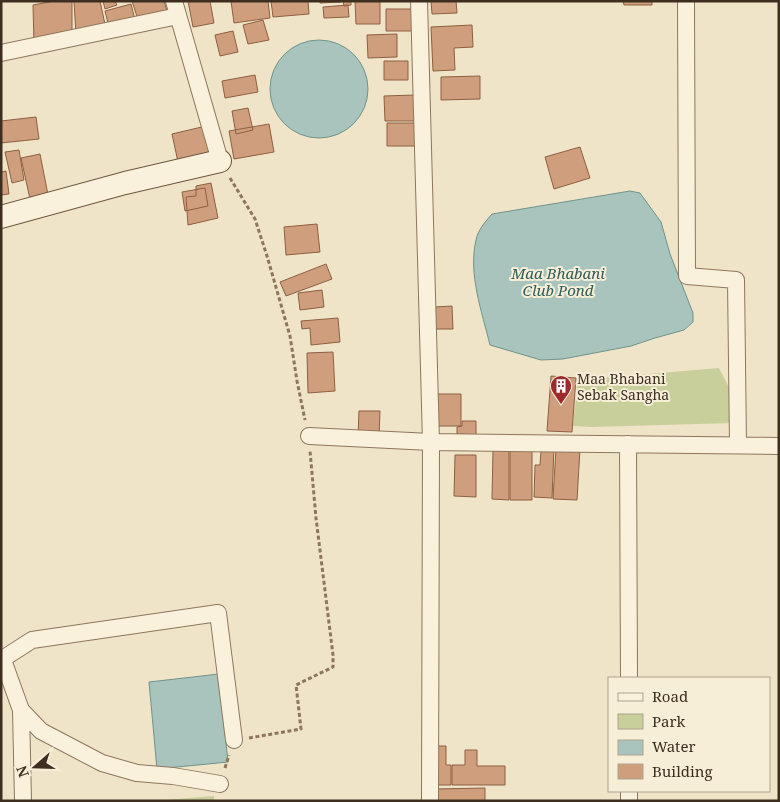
<svg xmlns="http://www.w3.org/2000/svg" width="780" height="802" font-family="'Noto Serif',serif">
	<rect width="100%" height="100%" fill="#f0e4c8"/>
	<path fill="#c9cf9b" d="M719,368L735,399L733,423L592,427L573,426L578,380Z
		M214,796V801H164V800Z"/>
	<path fill="#a9c4bc" stroke="#6f938a" d="M270 89a49 49 0 1 1 98 0a49 49 0 1 1-98 0Z
		M630,191L640,193L661,222L670,254L693,313V322L684,330L655,338L631,346L563,359L541,360L490,345C482,312 468,274 476,240C478,230 485,222 492,214Z
		M219,674L228,762L157,769L149,682Z"/>
	<path fill="#cf9f7d" stroke="#8d5f41" d="M54,1H72V37L34,44L33,5Z
		M74,1H100L106,29L76,35Z
		M103,1H115L117,5L105,9Z
		M132,1H164L168,14L139,23Z
		M188,1H210L214,23L193,27Z
		M231,1H268L270,18L234,23Z
		M271,1H308L309,14L273,17Z
		M320,1H341V2L320,3Z
		M343,1H351V5L344,6Z
		M355,1H380V24H356Z
		M431,1H456L457,13L432,14Z
		M623,1H652V5H624Z
		M131,4L135,20L109,27L105,11Z
		M348,5L349,17L324,18L323,7Z
		M386,9H414L415,31H386Z
		M263,20L269,40L248,44L243,25Z
		M472,25L473,47L454,48L455,70L433,71L431,27Z
		M233,31L238,52L220,56L215,35Z
		M397,34V57L368,58L367,35Z
		M384,61H408V80H384Z
		M255,75L258,92L225,98L222,81Z
		M480,76V99L441,100V77Z
		M415,95L416,121H385L384,96Z
		M248,108L253,130L236,134L232,111Z
		M36,117L39,139L1,143V121Z
		M387,123H419L418,146H387Z
		M269,124L274,152L234,159L229,131Z
		M206,126L213,153L178,162L172,134Z
		M580,147L590,178L554,189L545,157Z
		M19,150L24,180L12,183L5,152Z
		M40,154L48,195L30,199L21,158Z
		M6,171L9,194L1,195V172Z
		M211,183L218,218L188,225L186,197L196,196V186Z
		M205,188L208,206L185,211L182,192Z
		M317,224L320,252L286,255L284,227Z
		M326,264L332,279L286,296L280,282Z
		M322,290L324,307L300,310L298,293Z
		M452,306L453,329H435V307Z
		M338,318L340,342L311,345L310,328L302,329L301,321Z
		M333,352L335,391L308,393L307,353Z
		M551,376L576,378L572,432L547,431Z
		M437,394H461V426H438Z
		M359,411H380L379,438L358,437Z
		M462,421H476V435L457,434V427L462,426Z
		M554,447L552,498L534,497L535,465H540L541,451Z
		M556,448L580,449L577,500L553,499Z
		M493,449H509V500L492,499Z
		M510,449L532,450V500H510Z
		M455,455H476V497L454,496Z
		M438,746H446V765H451V785H434Z
		M465,750H477V766H505V785H452V765H465Z
		M485,788V801H434V789Z"/>
	<g fill="none" stroke-linecap="round" stroke-linejoin="round">
		<g stroke="#8d765c" stroke-width="18">
			<path id="street" d="M174,1L220,161
				M419,1L431,442L430,801
				M686,1L687,276L736,280L738,445
				M1,53L178,16
				M309,436L431,442L779,446
				M628,444L629,678
				M1,660L32,640L218,613L234,740
				M3,660L21,710
				M629,791V801
				M23,801L21,710L41,731L102,763L137,773L173,776L220,784"/>
		</g>
		<g stroke="#6f573f" stroke-width="24">
			<path id="secondary" d="M1,217L125,183L220,161"/>
		</g>
		<path stroke="#8d765c" stroke-width="3" stroke-dasharray="4 2.5" stroke-linecap="butt" d="M230,178L255,219L267,256L290,336L297,381L305,420
			M249,738L301,729L296,685L333,667V655L316,518L310,451
			M225,768L229,755"/>
		<use href="#street" stroke="#faf1dc" stroke-width="16"/>
		<use href="#secondary" stroke="#faf1dc" stroke-width="22"/>
	</g>
	<defs>
		<g id="building-pin" transform="scale(1.125)"><path d="M0 17L-7.5 6A9.5 9.5 0 1 1 7.5 6Z" fill="#9e2a2b" stroke="#f7eed8"/><path d="M-4-6H4V6H1V3H-1V6H-4ZM-2.5-4.3h1.7v1.8h-1.7ZM.8-4.3h1.7v1.8H.8ZM-2.5-1h1.7V.8h-1.7ZM.8-1h1.7V.8H.8Z" fill="#fff"/></g>
	</defs>
	<g fill-rule="evenodd">
		<use href="#building-pin" x="561" y="386"/>
	</g>
	<g text-anchor="middle" dominant-baseline="central" stroke-width="4" stroke-linejoin="round" paint-order="stroke">
		<g font-size="14" fill="#3d2e20" stroke="#f7eed8" text-anchor="start">
			<text x="577" y="378">Maa Bhabani<tspan x="577" dy="16">Sebak Sangha</tspan></text>
		</g>
		<g font-size="15" font-style="italic" fill="#2f5d5a" stroke="#f7eed8">
			<text x="558" y="273">Maa Bhabani<tspan x="558" dy="17">Club Pond</tspan></text>
		</g>
	</g>
	<rect width="780" height="802" fill="none" stroke="#3d2e20" stroke-width="5"/>
	<rect x="608" y="677" width="162" height="115" fill="#f7eed8" stroke="#ada18e"/>
	<rect x="618" y="693" width="25" height="8" fill="#faf1dc" stroke="#ada18e"/>
	<text x="652" y="702" font-size="15" fill="#3d2e20">Road</text>
	<rect x="618" y="714" width="25" height="15" fill="#c9cf9b" stroke="#ada18e"/>
	<text x="652" y="727" font-size="15" fill="#3d2e20">Park</text>
	<rect x="618" y="740" width="25" height="15" fill="#a9c4bc" stroke="#ada18e"/>
	<text x="652" y="752" font-size="15" fill="#3d2e20">Water</text>
	<rect x="618" y="764" width="25" height="15" fill="#cf9f7d" stroke="#ada18e"/>
	<text x="652" y="777" font-size="15" fill="#3d2e20">Building</text>
	<g transform="translate(35 767) rotate(250)" stroke="#f7eed8" stroke-width="4" paint-order="stroke">
	<path d="M0-4L9 19L0 12L-9 19Z" fill="#3d2e20"/>
	<text y="-8" font-size="14" font-weight="bold" text-anchor="middle" fill="#3d2e20">N</text>
	</g>
</svg>
